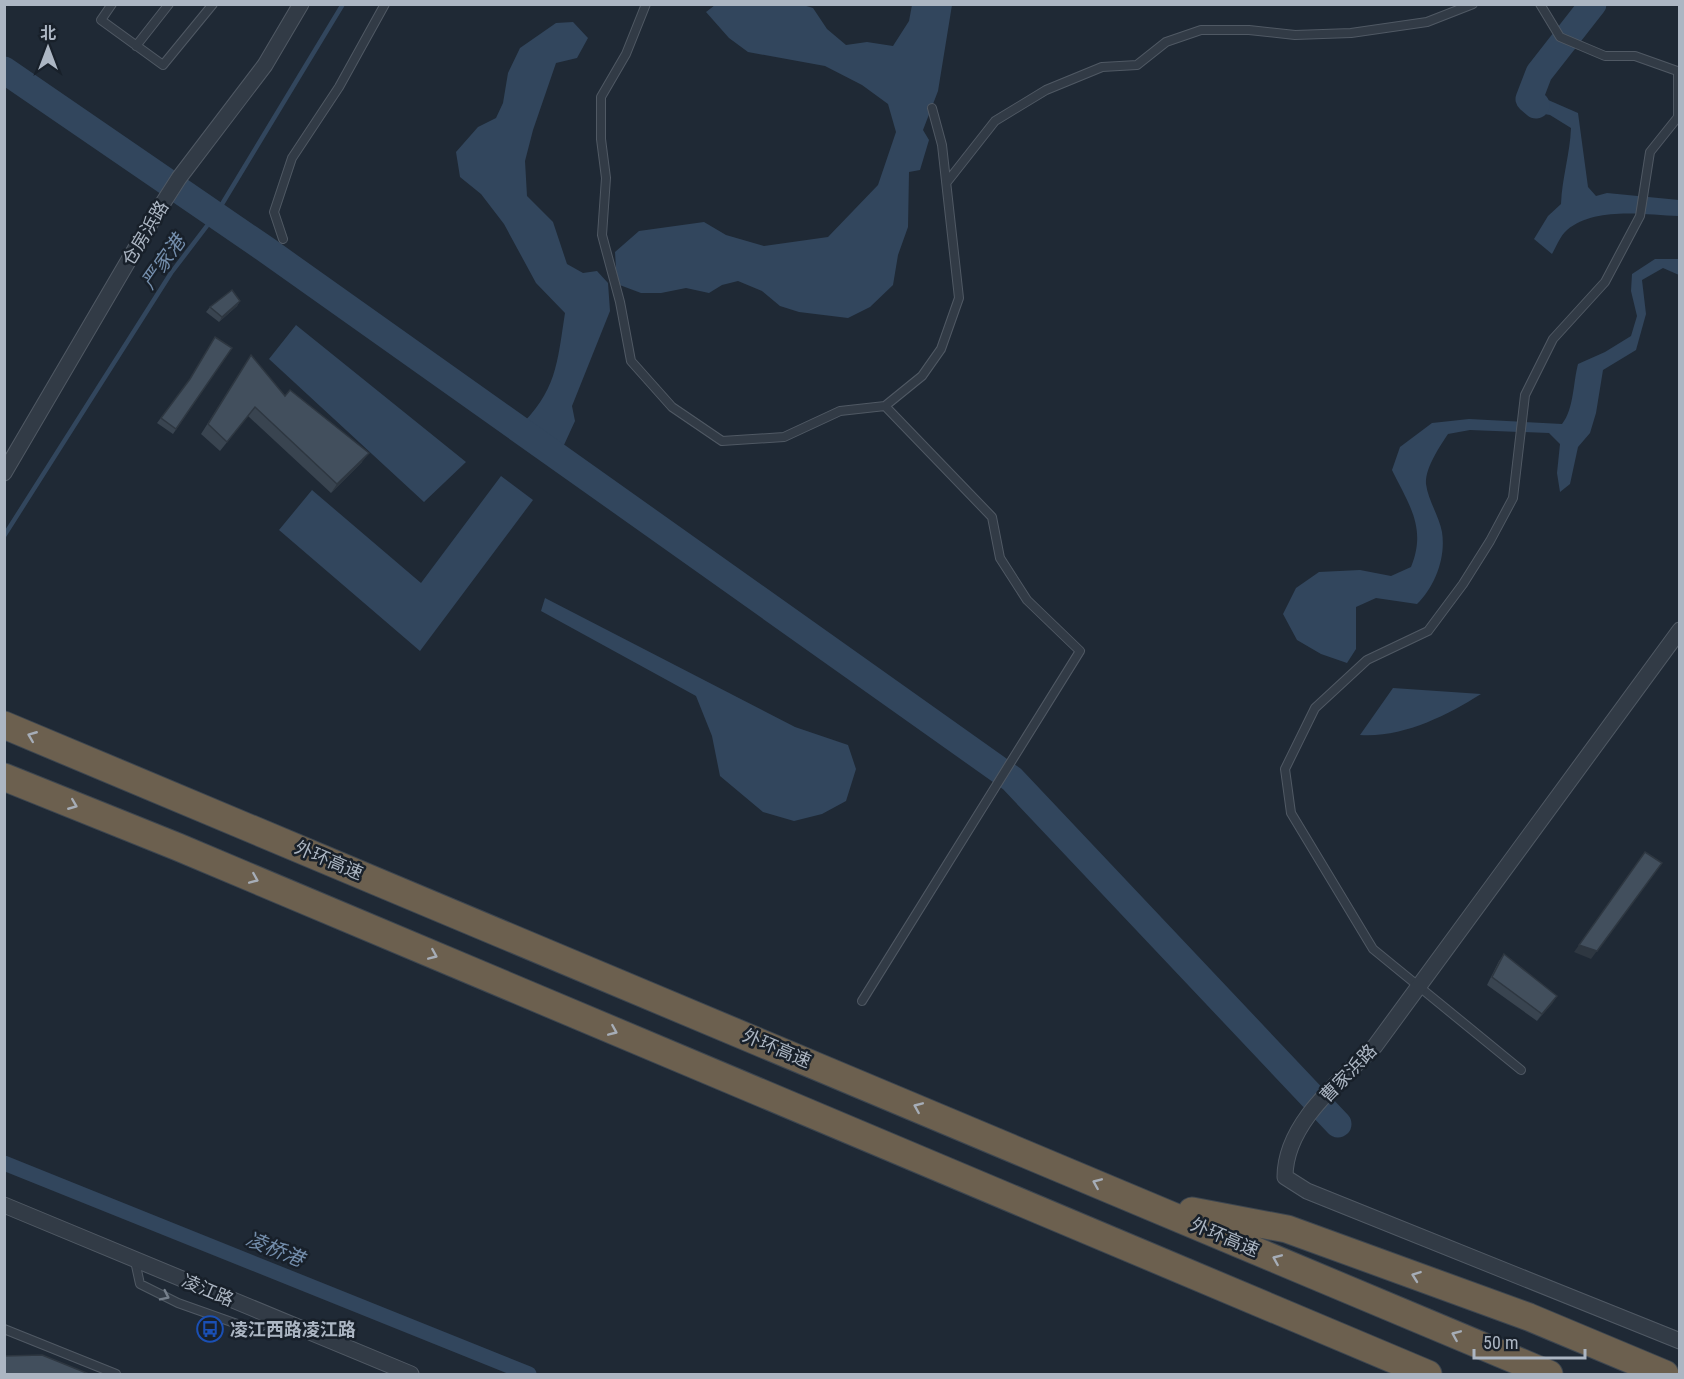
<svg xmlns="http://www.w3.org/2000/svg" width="1684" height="1379" font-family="'Roboto Condensed','Noto Sans SC',sans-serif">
	<rect width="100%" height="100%" fill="#1f2935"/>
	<path fill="#32465d" d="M715,5H803L813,8L827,29L846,45L867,42L893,46L909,21L912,5H952L938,91L923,130L929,140L920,170L909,172L908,227L898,255L893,285L870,307L848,318L799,312L780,306L762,291L738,281L722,285L709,293L686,288L661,293H641L617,284L615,252L639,231L704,222L726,235L764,246L828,237L878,185L896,132L888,104L862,85L825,66L748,52L729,38L706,12Z
		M573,22L588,38L577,58L556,63L533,130L525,161L527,196L553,222L567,264L583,273L597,271L608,283L610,311L572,406L575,421L558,458L517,429C557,391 557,364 565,313L536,283L504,224L481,194L460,177L456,152L478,127L496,118L503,103L508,73L520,48L556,23Z
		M1539,96L1578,113L1588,187L1596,196L1607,193L1679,200V216C1644,215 1596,206 1567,230C1560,236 1556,247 1552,254L1534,239L1548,216L1561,204C1562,178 1570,154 1571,128L1550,115L1533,112Z
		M1655,259H1679V275L1663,268L1642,280L1646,314L1636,350L1603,370L1596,413L1590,433L1578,447L1570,484L1560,492L1557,473L1560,444L1549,433L1470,430L1448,434C1440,446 1425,468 1426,484C1428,500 1439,516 1442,532C1446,558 1435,586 1417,604L1376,598L1356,607V649L1347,663L1321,654L1297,640L1283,614L1296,588L1319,572L1360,570L1391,576L1411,567C1427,528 1409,505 1392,470L1400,447L1432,423L1469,419L1562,424C1574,409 1573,383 1578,364L1605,352L1631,336L1637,316L1631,291L1632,274Z
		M296,325L466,462L424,502L269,359Z
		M501,476L533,500L420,651L279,530L312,490L421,583Z
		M545,598L795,727L848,745L856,769L846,801L822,814L794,821L763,812L720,776L712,736L696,696L541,611Z
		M1393,688L1481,694C1446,716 1402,738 1360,735Z"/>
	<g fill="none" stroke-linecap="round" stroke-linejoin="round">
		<path stroke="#32465d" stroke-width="4.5" d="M4,536L171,273L216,214L343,4"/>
		<path stroke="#32465d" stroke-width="15" d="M4,1163L529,1374"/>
		<path stroke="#32465d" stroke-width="27" d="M4,70L268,251L1012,779L1338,1124
			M1536,105L1529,99L1539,73L1593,4"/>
		<g stroke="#505964" stroke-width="10">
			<path id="service" d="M112,4L101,20L163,65L213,4
				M646,4L626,54L601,97V139L606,178L602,235L620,302L631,361L672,407L722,441L784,437L840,411L885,406L992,517L1000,558L1027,600L1080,651L862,1001
				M1540,4L1560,37L1605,56H1635L1680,72
				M136,46L169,4
				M947,182L995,121L1046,90L1102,67L1137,65L1166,42L1201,30H1249L1295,35L1351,33L1427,22L1473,4
				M283,239L274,212L292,158L339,87L385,4
				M885,406L922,376L941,349L959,298L942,145L932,108
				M1521,1070L1373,949L1291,813L1285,769L1315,708L1367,660L1428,631L1463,584L1490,541L1513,498L1525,395L1553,339L1605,282L1640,216L1650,152L1678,117V71
				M135,1261L140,1284L178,1303L254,1330L275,1319
				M4,1329L116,1374"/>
		</g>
		<g stroke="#505964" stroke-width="17">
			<path id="minor" d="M4,473L154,217L179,178L265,65L301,4
				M1680,630L1375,1046C1340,1081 1285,1123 1285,1177L1307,1191L1680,1341
				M4,1205L411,1374"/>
		</g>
		<g stroke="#3d4650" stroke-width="29">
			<path id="motorway" d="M4,725L1549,1374
				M4,777L178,847L1428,1374
				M1192,1211L1287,1229L1529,1317L1665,1374"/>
		</g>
		<use href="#service" stroke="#323b46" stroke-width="8"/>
		<use href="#minor" stroke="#323b46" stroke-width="15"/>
		<use href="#motorway" stroke="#6c604f" stroke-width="27"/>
	</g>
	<path fill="#394450" d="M240,301L237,306L219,322L206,312L210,307Z
		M232,348L173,434L157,423L187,383Z
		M251,355L285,396L362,462L331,493L248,416L220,451L201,434Z
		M1504,954L1557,996L1537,1021L1487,985L1499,961Z"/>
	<path fill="#2e3741" d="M240,301L237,306L219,322L222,317Z
		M369,453L362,462L331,493L337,484Z
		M1662,863L1591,959L1574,952L1579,945Z
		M1557,996L1552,1004L1537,1021L1542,1014Z"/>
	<path fill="#424f5d" stroke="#2e3741" stroke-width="1.5" d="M232,290L240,301L222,317L210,307Z
		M215,337L232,348L176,429L161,418L190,379Z
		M251,355L285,396L290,390L369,453L337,484L255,407L227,442L208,424Z
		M1645,852L1662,863L1597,951L1579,945Z
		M1504,954L1557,996L1542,1014L1492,977Z
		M42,1355L89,1374H4V1356Z"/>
	<defs><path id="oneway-chevron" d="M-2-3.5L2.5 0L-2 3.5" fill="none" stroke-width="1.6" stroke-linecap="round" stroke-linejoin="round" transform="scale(1.5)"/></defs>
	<g stroke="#a6adb7">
		<use href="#oneway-chevron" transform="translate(32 736) rotate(-158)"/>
		<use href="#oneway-chevron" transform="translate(73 805) rotate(22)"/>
		<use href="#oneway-chevron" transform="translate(254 879) rotate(23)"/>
		<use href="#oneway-chevron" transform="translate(433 955) rotate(23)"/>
		<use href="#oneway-chevron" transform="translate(613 1031) rotate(23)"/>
		<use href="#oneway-chevron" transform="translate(918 1107) rotate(-157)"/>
		<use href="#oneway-chevron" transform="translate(1097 1183) rotate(-157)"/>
		<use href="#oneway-chevron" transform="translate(1277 1259) rotate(-157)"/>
		<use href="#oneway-chevron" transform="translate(1416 1276) rotate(-160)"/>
		<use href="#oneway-chevron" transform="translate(1456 1335) rotate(-157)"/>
	</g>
	<use stroke="#757f8b" href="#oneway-chevron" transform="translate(165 1296) rotate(26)"/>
	<defs>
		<g id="bus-ring" transform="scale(1.35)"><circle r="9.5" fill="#18202a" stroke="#1a4fb4" stroke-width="1.5"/><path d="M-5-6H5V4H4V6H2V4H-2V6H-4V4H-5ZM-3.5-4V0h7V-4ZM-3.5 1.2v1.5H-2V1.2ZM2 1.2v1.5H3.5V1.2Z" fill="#1a4fb4"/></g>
	</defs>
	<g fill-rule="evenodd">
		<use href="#bus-ring" x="210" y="1329"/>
	</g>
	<g text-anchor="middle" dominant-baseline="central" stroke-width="5" stroke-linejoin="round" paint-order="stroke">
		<g font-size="18" fill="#acb6c3" stroke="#18202a">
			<text transform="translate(145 233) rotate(-59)">仓房浜路</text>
			<text transform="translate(329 860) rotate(23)">外环高速</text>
			<text transform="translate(777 1048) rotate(23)">外环高速</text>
			<text transform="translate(1348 1073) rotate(-46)">曹家浜路</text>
			<text transform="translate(1225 1237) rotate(23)">外环高速</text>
			<text transform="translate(208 1290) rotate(23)">凌江路</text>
		</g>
		<g font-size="18" font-weight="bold" fill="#acb6c3" stroke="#18202a" text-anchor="start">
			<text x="230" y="1329">凌江西路凌江路</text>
		</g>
		<g font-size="20" font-style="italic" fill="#748eac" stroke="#18202a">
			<text transform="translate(163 262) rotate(-55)">严家港</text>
			<text transform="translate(275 1249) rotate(22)">凌桥港</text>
		</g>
	</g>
	<rect width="1684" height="1379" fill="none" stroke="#acb6c3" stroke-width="12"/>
	<g transform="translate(48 48)" stroke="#18202a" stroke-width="4.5" paint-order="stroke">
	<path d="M0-4.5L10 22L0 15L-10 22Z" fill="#acb6c3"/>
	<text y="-9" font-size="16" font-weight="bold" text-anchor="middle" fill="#acb6c3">北</text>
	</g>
	<path d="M1474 1349v9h111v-9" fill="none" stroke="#acb6c3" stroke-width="3"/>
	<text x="1483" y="1349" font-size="18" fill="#acb6c3" stroke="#18202a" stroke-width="4.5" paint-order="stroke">50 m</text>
</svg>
